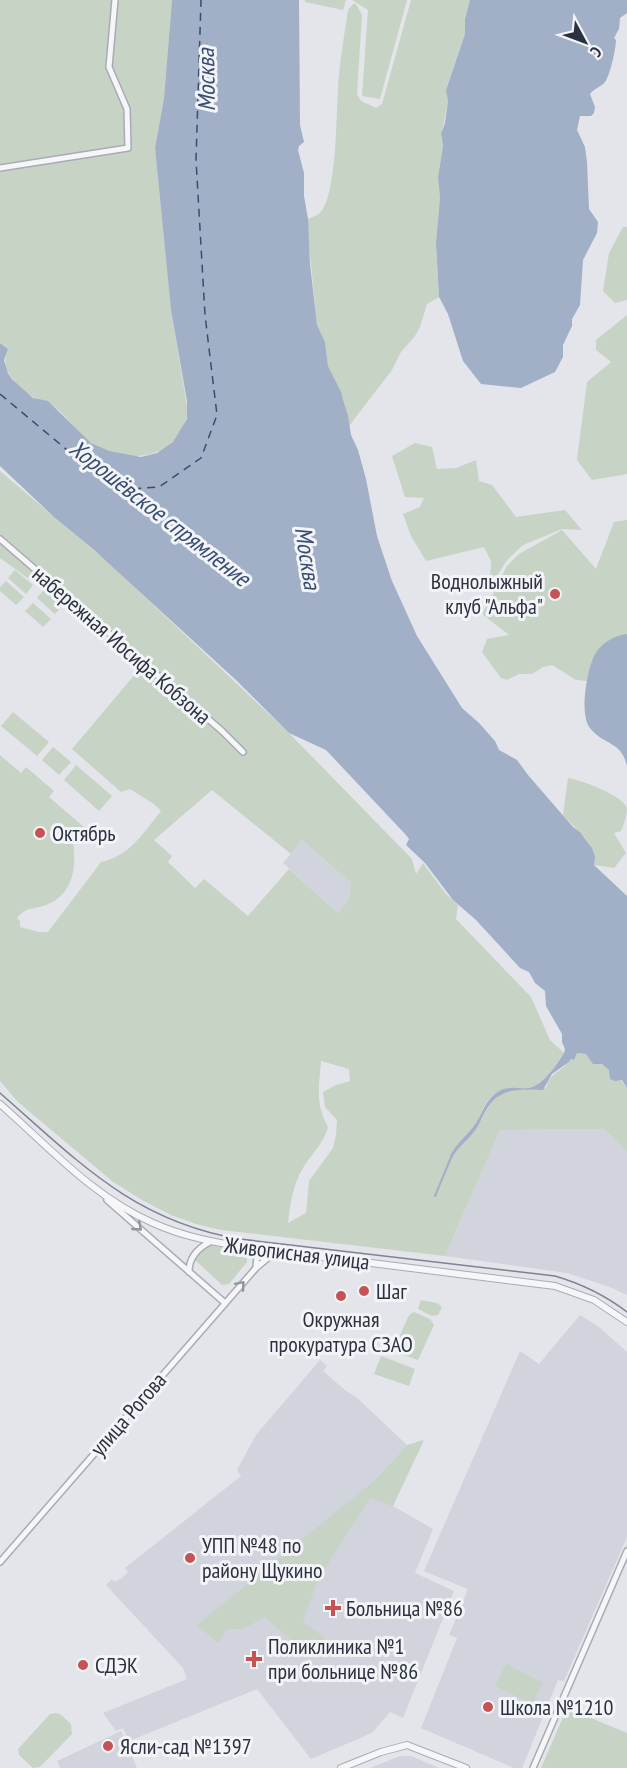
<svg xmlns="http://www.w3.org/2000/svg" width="627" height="1768" font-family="'PT Sans Narrow',sans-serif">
	<rect width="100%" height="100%" fill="#e3e5ea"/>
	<path fill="#d1d4dc" d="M302,840L351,883L349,899L338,913L283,863Z
		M604,1129L627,1151V1295L610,1287L567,1273L445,1256L500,1130Z
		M580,1315L599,1327L627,1352V1537L564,1681L558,1680L522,1768H514L421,1728L457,1638L449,1635L468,1589L424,1571L520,1351L539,1364Z
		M320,1360L327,1366L323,1371L346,1391L356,1397L407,1445L374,1481L393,1506L433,1529L415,1573L454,1591L403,1718L390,1712L372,1733L311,1759L257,1689L129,1741L123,1728L116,1731L103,1713L187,1679L183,1668L106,1585L112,1579L115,1582L122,1578L128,1572L125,1568L241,1476L237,1470L256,1435Z
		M121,1731L137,1768H60L57,1761Z
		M400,1756H411L439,1768H370Z"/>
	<path fill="#c7d3c5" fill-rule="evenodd" d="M0,0H172L164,98L155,148L171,310L188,412C180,459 129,466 93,444C76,433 66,413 49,403C46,401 41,401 37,399C31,397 27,392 22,388C9,376 1,366 8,349L0,343Z
		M305,0H346L343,10L305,2Z
		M352,0H407L380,99L362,96L368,10Z
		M411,0H470L465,19V34L447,86L448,101L441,138L443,146L438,177L440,198L436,243L439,297L427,304L420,327L415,336L401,352L392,370L349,426L344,400L328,366L325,342L317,325L307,225L308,219C315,216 319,215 323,209C338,184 336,106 339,74C341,53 345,31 348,10L353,4H356L362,15L357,94L361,101L376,108L382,104Z
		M623,227H627V300L615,303L603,291L609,253Z
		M627,315V474L592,480L577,460L587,382L611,362L596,350V340Z
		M415,443L432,447L437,469L456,468L476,460L479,481L492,485L516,517L565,510L582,530L562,529L523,545L507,560L490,587L491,561L484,547L426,561L411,536L403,514L420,507L424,498L405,497L392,456Z
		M0,471L112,566L289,733L412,859L416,874L423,863L446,894L458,905L456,919L531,997L550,1040L564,1053C556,1064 542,1087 528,1088C515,1089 507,1086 496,1093C483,1101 482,1117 473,1127C464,1138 455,1144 452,1158C458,1147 466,1142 473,1133C485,1118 488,1097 509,1091C521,1088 533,1092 546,1088C549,1075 557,1073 566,1065C570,1061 573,1057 577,1053L586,1054C591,1060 595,1060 602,1064C611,1070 621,1079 627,1088V1151L604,1129L500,1130L445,1256L221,1230L196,1224L171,1215L142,1200L112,1181L18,1102L0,1081V755L21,773L26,767L54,791L49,797L85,828L73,842C77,868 73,894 46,905C33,910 27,906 17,918L20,921V927L39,932H48L101,862C130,856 143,833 161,811L154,804L130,789L121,792L72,749L147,660L94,616L90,614L81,617L41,584L33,582L0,558ZM212,790L291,854L302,840L351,883L349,899L338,913L289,869L248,916L204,879L195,888L168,862L172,856L154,840ZM321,1061L349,1069L350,1081L336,1085L323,1092L325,1107L337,1120L336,1135L333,1148L309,1181L306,1213L288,1223C290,1205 293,1184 303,1168C312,1153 324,1143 328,1127C315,1103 319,1087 321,1061Z
		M627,520V634C600,638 594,658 587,681L576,680L552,665L543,667L532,674H519L507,680L501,678L482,652L487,639L509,635L482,614L501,580L506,567L519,554L562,530L596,569L614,522Z
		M15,570L33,585L26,594L8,578Z
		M6,581L24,597L16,605L0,591V587Z
		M44,590L62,606L55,614L37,598Z
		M33,603L51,619L43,627L25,611Z
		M13,712L49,742L37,756L1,726Z
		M53,747L71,762L59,775L42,760Z
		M76,765L112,796L99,811L64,780Z
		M568,778C581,780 622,795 627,808C627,816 624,824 621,831L614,833L626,853L614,868L594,865C597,843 576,830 563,815Z
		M208,1245L247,1251V1262L229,1284L222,1285L195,1260V1258Z
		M421,1300L437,1303L442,1307L438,1315L432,1316L418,1309Z
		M414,1312L430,1319L434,1325L418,1360L393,1351L409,1315Z
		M381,1356L415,1369L409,1386L374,1374Z
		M424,1440L393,1506L370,1498L318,1579L303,1622L325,1638L309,1655L264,1617L244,1629H228L218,1643L197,1625L374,1481L407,1445Z
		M506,1664L543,1683L533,1704L495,1686Z
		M567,1708L627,1733V1768H541Z
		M56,1713L60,1714L71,1724L72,1734L40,1767L33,1768L19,1755L18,1749L50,1714Z"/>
	<path fill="#a1afc7" d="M172,0H299L300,125L304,142L299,146L298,150L304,173V196L308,219L310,264L317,325L325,342L328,366L341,392L348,416L351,435L358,450L366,479L377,536L392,581L417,636L462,708L479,723L495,741L499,750L517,760L528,775L573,827L580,832L592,848L595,857L594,865L627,896V1088L622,1080L615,1081L610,1079L609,1070L602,1064H593L586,1054L577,1053L574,1060L571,1059L569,1062L552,1074L543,1090C518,1090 500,1086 485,1112C481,1119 479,1126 473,1133C466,1142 458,1147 452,1158L450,1156C456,1144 465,1137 473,1127C482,1116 484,1102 496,1093C507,1085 516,1089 528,1088C542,1087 557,1064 564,1053L565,1049L562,1042V1034L546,1006L545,991L535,983L529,972L520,968L476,920L453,900L425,863L406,845L409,839L406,835L326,750L289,733L237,681L94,550L54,517L0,466V343L8,349L4,360L8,373L12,379L33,398L48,401L91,443L109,451L141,457L157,453L173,442L187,419V401L171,310L155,148L164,98Z
		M470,0H627V13L620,18L619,29L614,38L616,40C616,48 610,76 605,82C600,88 594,88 590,94L595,107L594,113L591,116H580L577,130L585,147L587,162L589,209L598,222L597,233L583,260L580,305L572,319V326L563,345V357L555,372L521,388L481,384L463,361L448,314L439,297L436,243L440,198L438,177L443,146L441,134L445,123L448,101L446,90L465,34V19Z
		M627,634V766C621,740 604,746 590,728C579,715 587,671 594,656C600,644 614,635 627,634Z"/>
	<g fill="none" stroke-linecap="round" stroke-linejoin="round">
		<path stroke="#a1afc7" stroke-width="2" d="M435,1196L452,1155"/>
		<path stroke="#394c72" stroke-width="1.5" stroke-dasharray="8 6" stroke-linecap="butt" d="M0,394L115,490L159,487L201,458L217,415L205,315L196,160L201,0"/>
		<g stroke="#a8abb4" stroke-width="8">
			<path id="minor" d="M0,168L128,148L127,109L109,67L115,0
				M0,539L222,731L243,752
				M107,1200L225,1303
				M251,1248L257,1257L256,1266
				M189,1272C189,1257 198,1248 210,1242
				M0,1562L256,1268L276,1251
				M533,1768L627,1551"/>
		</g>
		<g stroke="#a8abb4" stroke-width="8">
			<path id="tertiary" d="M0,1104C48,1146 93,1197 153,1223C184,1237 217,1243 251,1248L555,1286L594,1300L627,1322
				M341,1768L381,1752L407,1745L466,1768"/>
		</g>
		<use href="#minor" stroke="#f6f6f9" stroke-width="5"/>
		<use href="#tertiary" stroke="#f6f6f9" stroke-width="6"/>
		<path stroke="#7e8393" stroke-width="1.5" d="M0,1093C78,1161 133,1221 240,1239L555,1276C582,1284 605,1295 627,1312"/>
	</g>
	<defs><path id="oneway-chevron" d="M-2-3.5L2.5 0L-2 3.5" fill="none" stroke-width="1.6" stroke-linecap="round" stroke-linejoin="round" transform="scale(1.5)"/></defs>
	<g stroke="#91949d">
		<use href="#oneway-chevron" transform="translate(138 1227) rotate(41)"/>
		<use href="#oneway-chevron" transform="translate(241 1285) rotate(-49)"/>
	</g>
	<g fill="#c55356" stroke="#f3f4f7" stroke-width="2">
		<circle cx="555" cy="594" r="6"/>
		<circle cx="40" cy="833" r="6"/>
		<circle cx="364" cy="1291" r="6"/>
		<circle cx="341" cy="1296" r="6"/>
		<circle cx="190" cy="1558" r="6"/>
		<path d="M330 1599h6v6h6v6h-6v6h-6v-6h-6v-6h6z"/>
		<path d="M251 1650h6v6h6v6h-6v6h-6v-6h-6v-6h6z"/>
		<circle cx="83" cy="1665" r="6"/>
		<circle cx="488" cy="1707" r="6"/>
		<circle cx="108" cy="1746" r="6"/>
	</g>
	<g text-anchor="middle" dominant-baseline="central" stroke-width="6" stroke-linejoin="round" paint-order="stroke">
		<g font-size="22" fill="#2c3141" stroke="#f3f4f7" text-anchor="start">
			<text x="543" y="581" text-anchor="end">Воднолыжный<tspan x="543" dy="25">клуб "Альфа"</tspan></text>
			<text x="52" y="833">Октябрь</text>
			<text x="376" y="1291">Шаг</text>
			<text x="341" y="1319" text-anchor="middle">Окружная<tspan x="341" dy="25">прокуратура СЗАО</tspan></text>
			<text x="202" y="1545">УПП №48 по<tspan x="202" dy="25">району Щукино</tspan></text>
			<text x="346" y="1608">Больница №86</text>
			<text x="268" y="1646">Поликлиника №1<tspan x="268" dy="25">при больнице №86</tspan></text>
			<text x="95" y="1665">СДЭК</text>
			<text x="500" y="1707">Школа №1210</text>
			<text x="120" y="1746">Ясли-сад №1397</text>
		</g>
		<g font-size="22" fill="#2c3141" stroke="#f3f4f7">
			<text transform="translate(122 645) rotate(41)">набережная Иосифа Кобзона</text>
			<text transform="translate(297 1253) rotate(7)">Живописная улица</text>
			<text transform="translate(128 1414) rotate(-49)">улица Рогова</text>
		</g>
		<g font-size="24" font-style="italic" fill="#394c72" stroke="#f3f4f7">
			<text transform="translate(206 80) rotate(-91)">Москва</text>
			<text transform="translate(160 513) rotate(38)">Хорошёвское спрямление</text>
			<text transform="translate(308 558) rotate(81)">Москва</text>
		</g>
	</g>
	<g transform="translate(585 42) rotate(131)" stroke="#f3f4f7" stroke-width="4.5" paint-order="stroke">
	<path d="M0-4.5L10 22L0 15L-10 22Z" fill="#2c3141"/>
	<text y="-9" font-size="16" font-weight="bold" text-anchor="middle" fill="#2c3141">С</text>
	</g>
</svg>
